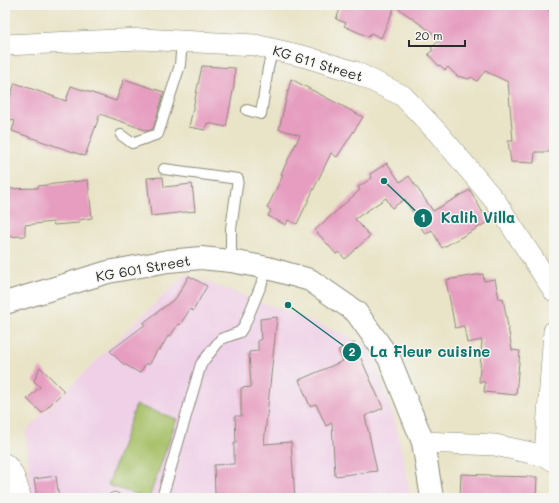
<svg xmlns="http://www.w3.org/2000/svg" width="559" height="503" font-family="Mali,sans-serif">
	<rect width="100%" height="100%" fill="#f6f6f2"/>
	<filter id="ink" filterUnits="userSpaceOnUse"><feTurbulence type="fractalNoise" baseFrequency=".025" numOctaves="2"/><feDisplacementMap in="SourceGraphic" scale="8" xChannelSelector="R" yChannelSelector="G"/><feConvolveMatrix kernelMatrix="1 2 1 2 8 2 1 2 1" color-interpolation-filters="sRGB"/></filter>
	<filter id="wash" filterUnits="userSpaceOnUse"><feTurbulence type="fractalNoise" baseFrequency=".012" numOctaves="4" result="noise"/><feDisplacementMap in="SourceGraphic" scale="16" xChannelSelector="R" yChannelSelector="G"/><feGaussianBlur stdDeviation="0.9" result="paint"/><feColorMatrix in="noise" values="0 0 0 0 0 0 0 0 0 0 0 0 0 0 0 0 0 1.4 0 .05"/><feComposite in="paint" operator="in"/></filter>
	<g filter="url(#wash)">
		<rect width="100%" height="100%" fill="#e9e4c7"/>
		<path fill="#efd0e7" d="M186,274L295,315L346,335L370,348L395,421L411,498H31L29,475L26,431L112,345Z"/>
		<path fill="#a6c066" stroke="#687648" d="M136,405L177,419L149,498H146L108,485Z"/>
		<g id="blocks">
			<path fill="#e69dc0" d="M342,5H544L554,17V152H535L534,163L511,162L508,141H513L508,82L485,71L477,81L471,77L469,79L457,76L448,67L445,70L440,65L439,66L428,54L433,50L431,48L441,39L395,6L381,38L371,33L369,37L344,26L346,23L336,19Z
				M202,66L235,68L234,86L226,127L207,123L205,130L189,127Z
				M124,79L164,92L153,129L148,131L100,114L85,156L12,131L15,121L5,118V111L15,83L66,101L71,86L116,101Z
				M291,79L363,117L337,157L331,153L297,224L288,220L286,225L268,216L271,210L267,208L283,175L281,174L300,135L279,129Z
				M387,163L400,182L409,176L433,211L470,190L488,222L442,248L432,230L425,234L405,199L392,208L386,198L355,219L370,236L345,259L339,252L336,254L315,230L360,190L358,187L372,178L370,174Z
				M163,177L164,187L192,184L195,211L151,216L147,178Z
				M88,180L92,218L79,220V223L54,225L53,222L25,225V236L5,237V208H6V189L38,188V186Z
				M483,274L484,281L495,279L499,299L503,298L512,350L520,351L516,395L484,392L485,382H479L482,340L467,343L464,326L455,328L446,280Z
				M189,276L207,286L193,311L190,309L180,325L178,324L170,337L168,336L160,350L158,349L149,365L146,363L140,373L122,363L110,351L146,324L143,323L176,298Z
				M277,317L264,444L291,442L295,498H228V494H215L214,465L234,464V443H236L235,416H241V388L251,387L249,352L258,351V340H261L260,319Z
				M354,343L383,408L365,416L377,471L335,476L332,423L326,426L316,404L310,406L299,380L343,361L338,350Z
				M40,367L64,391L42,413L27,399L40,387L34,381Z
				M461,474L490,475V476L537,477L536,498H460Z
				M56,476L59,498H37L34,479Z"/>
		</g>
	</g>
	<g filter="url(#ink)">
		<use href="#blocks" fill-opacity="0" stroke="#8a8879" stroke-width="1"/>
		<g fill="none" stroke-linecap="round" stroke-linejoin="round">
			<g stroke="#8a8879" stroke-width="12">
				<path id="service" d="M247,110L261,114L268,68L273,49
					M121,135L132,143L158,134L180,65L182,41
					M164,169L238,179L231,229V261
					M114,498H115
					M162,498L201,364L221,339L240,332L245,324L268,268"/>
			</g>
			<g stroke="#8a8879" stroke-width="22">
				<path id="minor" d="M5,45L141,39L255,45L306,57L355,72L403,96L439,134L496,202L554,291
					M423,442L495,445L545,456L554,461
					M545,456L554,331
					M5,464C14,472 17,485 20,496V498"/>
			</g>
			<g stroke="#8a8879" stroke-width="24">
				<path id="secondary" d="M5,303L108,272L168,261L201,258L231,261L268,268L310,280L356,312L389,358L423,442L432,498"/>
			</g>
			<use href="#service" stroke="#fff" stroke-width="10"/>
			<use href="#minor" stroke="#fff" stroke-width="21"/>
			<use href="#secondary" stroke="#fff" stroke-width="22"/>
		</g>
	</g>
	<g text-anchor="middle" dominant-baseline="central" stroke-width="3" stroke-linejoin="round" paint-order="stroke">
		<g font-size="14" fill="#2b2b2b" stroke="#f6f6f2">
			<text transform="translate(318 63) rotate(17)">KG 611 Street</text>
			<text transform="translate(143 268) rotate(-10)">KG 601 Street</text>
		</g>
	</g>
	<path fill="none" stroke="#0f766e" stroke-width="1.5" d="M384 181L423 218M288 305L352 352"/>
	<g fill="#0f766e" stroke="#f6f6f2" stroke-width="1.5">
		<circle cx="384" cy="181" r="4"/>
		<circle cx="288" cy="305" r="4"/>
		<circle cx="423" cy="218" r="10"/>
		<circle cx="352" cy="352" r="10"/>
	</g>
	<g font-size="12" text-anchor="middle" font-weight="bold" fill="#fff">
		<text x="423" y="222">1</text>
		<text x="352" y="356">2</text>
	</g>
	<g font-size="15" text-anchor="middle" font-weight="bold" fill="#0f766e" stroke="#f6f6f2" stroke-width="3" stroke-linejoin="round" paint-order="stroke">
		<text x="478" y="223">Kalih Villa</text>
		<text x="430" y="357">La Fleur cuisine</text>
	</g>
	<rect width="559" height="503" fill="none" stroke="#f6f6f2" stroke-width="20"/>
	<path d="M409 40v6h56v-6" fill="none" stroke="#2b2b2b" stroke-width="2"/>
	<text x="415" y="40" font-size="12" fill="#2b2b2b" stroke="#f6f6f2" stroke-width="3" paint-order="stroke">20 m</text>
</svg>
